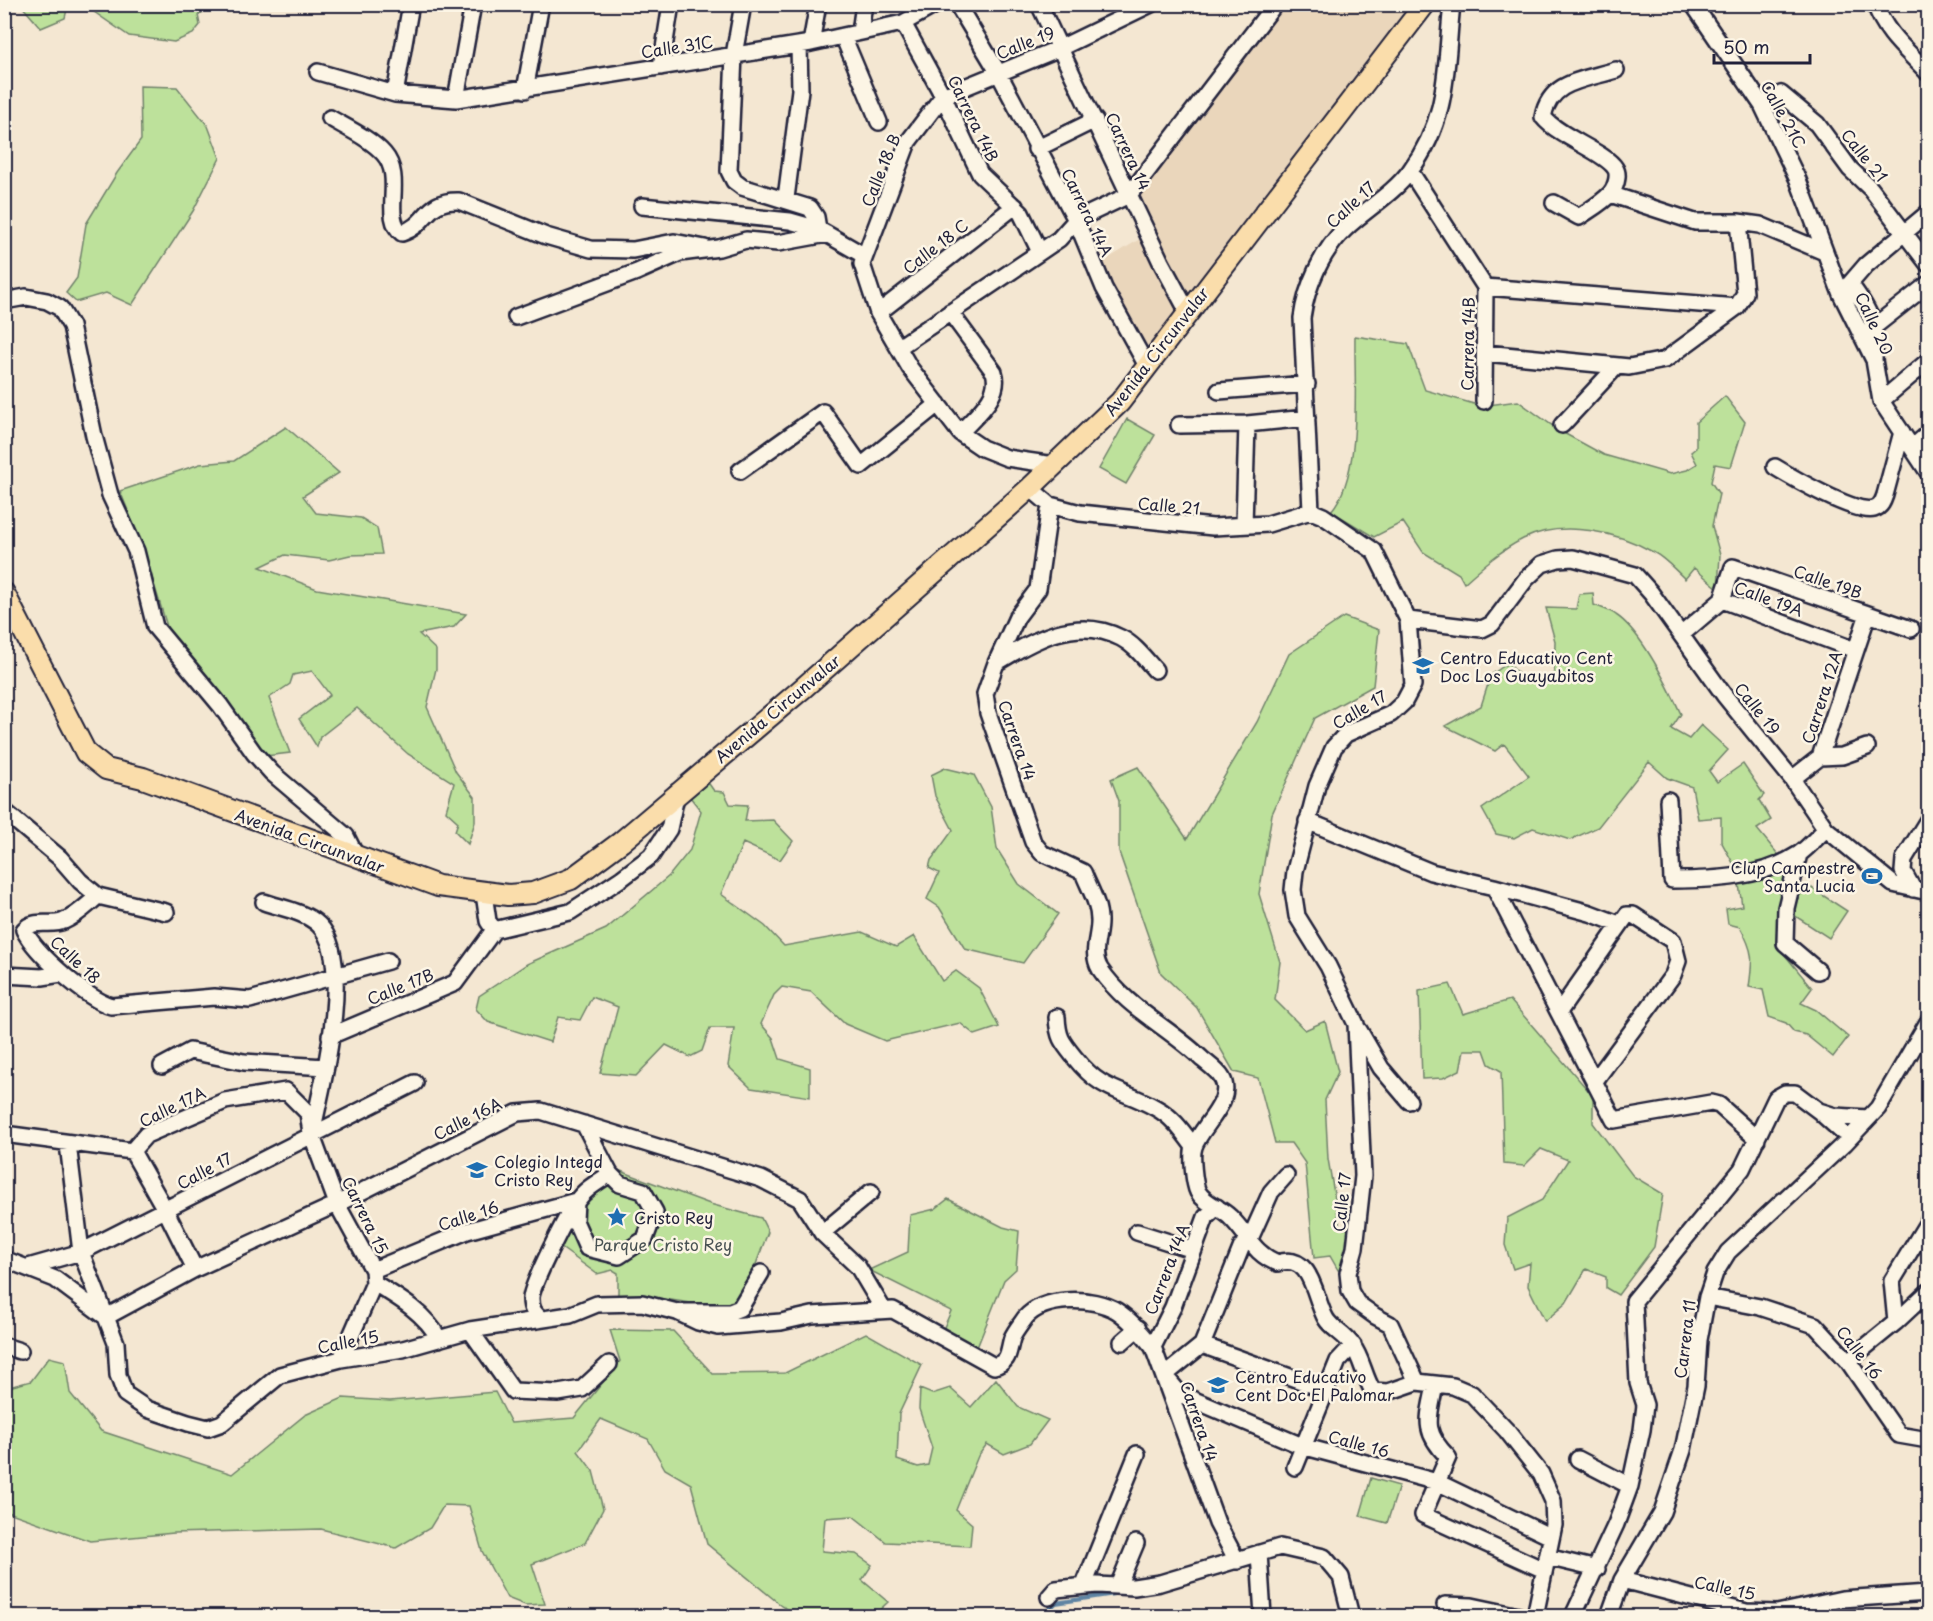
<svg xmlns="http://www.w3.org/2000/svg" width="1933" height="1621" font-family="'Playpen Sans',sans-serif">
	<rect width="100%" height="100%" fill="#f4e7d2"/>
	<filter id="ink" filterUnits="userSpaceOnUse"><feTurbulence type="fractalNoise" baseFrequency=".0167" numOctaves="2"/><feDisplacementMap in="SourceGraphic" scale="12" xChannelSelector="R" yChannelSelector="G"/><feConvolveMatrix kernelMatrix="1 2 1 2 8 2 1 2 1" color-interpolation-filters="sRGB"/></filter>
	<g filter="url(#ink)">
		<path fill="#ead6bb" d="M1276,5H1412L1146,356L1098,265L1151,232L1132,187Z"/>
		<path fill="#bde19b" stroke="#70826b" stroke-width="1.5" d="M21,5H68L65,18L41,28Z
			M84,5H207L206,10L198,15L200,25L193,34L174,42L129,36Z
			M140,86L177,87L208,126L220,158L193,211L132,305L106,293L76,302L66,293L77,278L86,224L117,173L141,140Z
			M1355,336L1408,344L1425,390L1481,406L1518,401L1560,431L1604,455L1670,474L1687,470L1697,464L1691,452L1696,448V422L1725,396L1745,422L1731,467L1715,464L1711,482L1719,494L1712,526L1720,555L1718,588L1694,568L1685,579C1675,570 1665,558 1653,552C1618,532 1562,519 1523,539C1501,550 1483,566 1464,583L1459,574L1423,552L1403,522L1374,537L1331,511C1363,475 1354,384 1355,336Z
			M1127,419L1155,435L1126,484L1099,469Z
			M286,427L339,473L303,496L316,513L361,518L377,528L382,554L350,555L329,560L285,555L260,567L317,589L466,614L454,627L419,634L436,650V669L427,707L456,772L475,797V822L468,844L455,831L458,822L446,811L454,783L408,754L357,708L320,737L317,747L299,719L330,695L312,671L293,675L290,684L269,698L290,753L265,756L169,633L142,545L120,491L200,464L234,461Z
			M1593,593L1594,605C1601,608 1610,610 1616,615C1642,632 1668,686 1681,714L1671,729L1689,739L1701,725L1728,750L1709,771L1717,782L1743,764L1764,795L1759,800L1771,820L1757,829L1781,858L1738,872L1721,841V817L1698,819L1692,787L1667,778L1649,762L1598,827L1570,840L1533,828L1514,838L1496,834L1482,809L1529,776L1504,744L1495,751L1445,726L1481,706L1491,675L1508,663L1523,679H1554L1555,641L1546,608L1576,609L1579,594Z
			M1344,617L1379,630L1373,686L1315,718L1272,814L1259,894L1280,962L1275,1000L1305,1030L1325,1021L1338,1072L1325,1100L1328,1159L1340,1228L1353,1229L1344,1272L1338,1270L1330,1256L1314,1258L1305,1163L1291,1143H1275L1258,1078L1234,1072L1197,1008L1161,973L1119,852V801L1111,779L1138,767L1187,839L1257,722L1289,654Z
			M945,768L974,775L991,807L997,849L1019,884L1058,914L1023,963L965,949L939,907L927,899L939,873L929,868L931,860L953,830L935,796L931,775Z
			M707,781L714,791L724,792L730,804L748,805L745,821L773,820L793,841L780,860L743,843L721,894L765,926L784,946L862,932L896,947L914,936L942,981L956,971L979,988L999,1027L975,1035L960,1023L885,1041L845,1024L811,992L782,987L774,995L761,1024L773,1038L780,1059L810,1068V1097L751,1088L728,1066L734,1028H710L702,1051L690,1057L666,1045L636,1076L600,1073L618,1007L592,997L580,1020L558,1017L550,1042L488,1022L476,1009L479,996L527,964L606,929L669,876L690,850L701,811L690,797Z
			M1784,868H1790L1781,905L1780,949L1812,988L1801,1003L1816,1010L1848,1037L1833,1057L1806,1035L1794,1032L1786,1023L1769,1017L1763,990L1749,987C1753,959 1754,952 1740,927L1728,924L1726,909L1742,906L1739,884Z
			M1807,885L1847,911L1829,938L1789,912Z
			M1450,984L1463,1014L1510,1000L1593,1096V1123L1633,1176L1663,1194L1654,1247L1618,1295L1606,1288V1277L1586,1269L1566,1303L1545,1321L1528,1286L1530,1263L1513,1269L1505,1245L1507,1218L1542,1200L1568,1160L1541,1149L1524,1166L1504,1164L1501,1071L1489,1064L1484,1050H1464L1460,1070L1443,1078L1422,1079L1419,991Z
			M618,1170L710,1204L761,1218L768,1232L749,1283L735,1300L718,1307L644,1296L618,1297V1273L613,1270L597,1274L560,1247C572,1215 593,1193 618,1170Z
			M948,1199L1003,1227L1019,1231L1016,1269L1004,1280L976,1350L942,1332L951,1311L869,1270L908,1252L910,1215L935,1209Z
			M610,1330L673,1331L713,1374L785,1373L866,1333L922,1365L899,1414L897,1460L918,1467L928,1465L932,1448L919,1409L920,1389L932,1394L950,1388L971,1407L996,1379L1018,1407L1048,1420L1030,1444L1004,1454L987,1444L978,1456L956,1510L972,1524L970,1546L886,1542L853,1516L825,1518L822,1551L856,1554L872,1565L862,1580L888,1602L873,1616H799L782,1606L707,1544L691,1484L665,1469L648,1439L601,1419L578,1451L593,1471L603,1509L585,1543L532,1564L545,1604L525,1605L507,1598L482,1551L469,1506L444,1505L430,1528L396,1548L321,1529L174,1533L90,1541L5,1511V1388L31,1381L49,1357L65,1361L70,1393L101,1431L232,1474L305,1415L343,1398L390,1401L495,1392L511,1423L574,1418L620,1361Z
			M1371,1478L1399,1486L1387,1523L1360,1516Z"/>
		<g fill="none" stroke-linecap="round" stroke-linejoin="round">
			<path stroke="#5f84a3" stroke-width="4" d="M1047,1616L1048,1610L1056,1603L1121,1593"/>
			<g stroke="#22223b" stroke-width="20">
				<path id="minor" d="M743,4L734,55L729,171L734,181L742,187L810,208L816,217L818,229
					M957,4L998,72L1076,220L1104,288L1147,366
					M1039,4L1161,262L1188,312
					M1693,4L1762,105L1798,180L1841,294
					M1875,4C1886,35 1907,50 1928,73
					M903,23L943,96L980,174L1021,213L1040,252
					M860,32L864,4
					M843,36L879,122
					M811,43L818,4
					M661,67L671,4
					M318,72L395,94L456,99L811,43L903,23L937,4
					M525,90L541,4
					M395,94L411,4
					M456,99L473,4
					M1762,105L1781,94L1817,124L1850,169L1871,189L1928,264
					M330,118C347,128 371,139 384,154C405,178 381,217 402,233C429,224 424,200 459,201L546,236L591,249L633,250L674,242L705,248
					M1036,149L1095,120
					M1410,171L1485,287
					M1610,194L1695,222H1738L1760,225L1822,251
					M786,198L800,90L799,45
					M1554,203L1579,217C1589,210 1602,203 1610,194C1615,189 1620,175 1615,168C1605,152 1559,137 1543,117C1550,80 1585,80 1616,70
					M642,206L790,221L818,229L865,256
					M1928,213L1866,265L1841,294L1874,360L1881,401L1928,472
					M1850,284C1871,312 1877,325 1874,360
					M1485,287L1737,307
					M4,301L26,297L47,301L60,308L71,326L94,436L110,495L136,551L155,627L220,705L254,753L272,773L346,836L357,858
					M950,312L994,372C1002,396 975,416 960,433
					M878,313L1015,206
					M516,317L637,272L680,253L719,248L746,240L778,243L827,234
					M1875,326L1928,284
					M899,347L1040,252L1059,239L1076,220L1129,195L1275,4
					M1485,353L1629,367L1665,360L1737,307L1745,293L1738,222
					M1219,391L1307,384
					M1484,401L1485,287
					M1881,401L1928,361
					M1179,425L1247,424L1307,418
					M1562,425L1616,367
					M1913,447L1928,434
					M1054,465L1007,458L982,448L960,433L910,368L878,313L862,264L908,142L943,96L1060,48L1151,4
					M1775,467C1793,478 1855,514 1874,509C1881,507 1883,501 1885,495L1902,432
					M740,471L823,412L861,466L938,404
					M1030,488L1050,505L1080,513L1213,527L1268,524L1311,511
					M1050,505L1038,589L1017,617L996,663L985,694L988,713L1033,842L1042,853L1083,872C1089,888 1099,903 1099,920C1100,936 1090,952 1100,969C1126,1008 1169,1027 1202,1059C1208,1064 1218,1071 1222,1078C1235,1101 1200,1127 1194,1147C1191,1155 1194,1184 1198,1192C1205,1204 1220,1207 1230,1217C1248,1234 1253,1254 1278,1263C1313,1252 1314,1299 1326,1319C1332,1329 1345,1334 1352,1345C1362,1358 1364,1377 1373,1391L1388,1392L1417,1382L1453,1386L1472,1394L1507,1431L1541,1474L1553,1501L1554,1525L1535,1616
					M1244,525L1247,424
					M1722,600L1855,650
					M1408,620L1482,629L1492,624L1526,579L1542,564L1558,559L1573,558L1635,575L1651,593L1724,695L1792,779L1826,829L1893,884L1928,892
					M1681,635L1722,600L1733,567L1911,629
					M996,663C1033,640 1077,615 1121,638C1135,645 1145,659 1155,670
					M1820,757L1842,756L1867,747
					M1792,779L1820,757L1868,614
					M1668,800L1672,880C1714,880 1762,878 1799,854C1809,847 1817,837 1826,829
					M4,811L60,858L80,881L98,896L166,912
					M1307,821L1431,872L1494,887L1590,913L1619,924
					M1799,854L1786,908L1785,943L1818,971
					M1494,887L1614,1120L1711,1103L1719,1105L1757,1139
					M1913,889L1903,871L1904,859L1928,820
					M484,894L488,921L494,930
					M98,896C87,905 78,915 64,921C51,927 34,918 24,930C35,953 87,999 111,1006L214,997L250,1000L388,961
					M264,902C281,908 306,912 319,925C354,960 323,1083 313,1128
					M494,930L570,912L622,878L651,856L669,829L677,792
					M4,975L42,977L61,974
					M1559,1012L1627,915H1633L1673,941L1678,961L1673,975L1594,1082
					M1057,1017C1058,1038 1062,1042 1075,1058C1103,1093 1120,1088 1156,1108C1173,1117 1183,1132 1194,1147
					M1359,1030L1381,1068L1409,1101
					M330,1036L455,983L494,930
					M162,1066L190,1051L244,1062L326,1067
					M1821,1113L1841,1131
					M4,1134L132,1151L146,1135L225,1101L286,1091L308,1113L311,1133L337,1204L373,1270L374,1283L341,1359
					M68,1144L81,1252L116,1343L118,1375L125,1394L147,1409L188,1423L208,1428L222,1423L280,1375L341,1359L403,1349L470,1330L570,1315L597,1304L642,1303L677,1312L698,1322L718,1327L781,1322L812,1315L893,1310L994,1366C1010,1362 1008,1351 1012,1338C1015,1331 1021,1324 1025,1318C1044,1296 1093,1296 1117,1311C1131,1320 1142,1334 1153,1347L1217,1523L1237,1561
					M132,1151L166,1211L195,1269
					M576,1201L575,1221L587,1248L619,1256L645,1239L655,1212L643,1191L620,1184L610,1174L584,1124
					M1137,1232L1194,1250
					M822,1233L871,1192
					M4,1259L55,1279L106,1317
					M28,1267L81,1252L415,1083
					M373,1270L467,1231L576,1201
					M374,1283C399,1298 425,1313 439,1339
					M1707,1297L1760,1307L1815,1325L1848,1361L1899,1435L1928,1440
					M683,1312H730L740,1308L761,1273
					M106,1317L195,1269L337,1204L517,1113L541,1111L761,1179L800,1199L822,1233L858,1267L883,1309
					M541,1319C534,1313 531,1309 531,1299C530,1287 568,1213 577,1201C585,1189 598,1182 610,1174
					M1896,1322L1892,1281L1928,1222
					M470,1330L513,1391L558,1393L582,1389L609,1364
					M1122,1342L1138,1328
					M1202,1345L1326,1390
					M4,1346L20,1351
					M1153,1347L1173,1307L1206,1217L1217,1207
					M1848,1361L1896,1322L1928,1292
					M1165,1375L1202,1345L1242,1246L1249,1241L1271,1192L1286,1175
					M1170,1382L1180,1394L1302,1446L1437,1482L1551,1537
					M1417,1382L1390,1324L1375,1316L1357,1303L1350,1291L1348,1273L1355,1248L1363,1176L1356,1024L1328,966L1297,916L1293,890L1295,871L1317,786L1334,747L1346,734L1391,714L1404,702L1413,685L1408,620L1374,551L1323,516L1311,511L1302,318C1306,287 1322,251 1345,229C1366,209 1393,194 1410,171C1450,117 1445,67 1452,4
					M1435,1385C1429,1418 1421,1430 1448,1457L1423,1515L1544,1570
					M1578,1459L1630,1486
					M1295,1467L1338,1361L1353,1345
					M1259,1553L1263,1616
					M1547,1557L1597,1569
					M1622,1580L1746,1612L1777,1613L1842,1599L1928,1593
					M1084,1585L1137,1454
					M1118,1586L1136,1543
					M1049,1597L1056,1589L1097,1585L1134,1587L1160,1583L1280,1547L1324,1557L1341,1577L1351,1616
					M1445,1605L1472,1606L1519,1616
					M1573,1616L1616,1524L1630,1486L1642,1430L1645,1405L1638,1383L1634,1301L1742,1169L1776,1098L1785,1093H1795L1819,1111L1835,1116L1868,1118
					M1609,1616L1622,1580L1662,1512L1683,1450L1696,1386L1699,1340L1707,1297L1715,1273L1728,1252L1845,1143L1878,1108L1928,1022"/>
			</g>
			<g stroke="#22223b" stroke-width="24">
				<path id="major" d="M4,593L86,753L106,769L143,778L438,886L508,895L533,893L571,879L621,842L802,689L1030,488L1120,402L1425,4"/>
			</g>
			<use href="#minor" stroke="#fcf5e5" stroke-width="15"/>
			<use href="#major" stroke="#faddab" stroke-width="20"/>
		</g>
	</g>
	<defs>
		<g id="school-bare" transform="scale(1.62)"><path d="M0-5L7-2L0 1L-7-2ZM-4 1L0 2.5L4 1V4Q0 6-4 4Z" fill="#1f6fb2" stroke="#fcf5e5" stroke-width="2.5" paint-order="stroke"/></g>
		<g id="stadium-bare" transform="scale(1.62)"><path d="M0-5a6.5 5 0 1 0 0 10a6.5 5 0 1 0 0-10ZM-3.5-1.8h7v3.6h-7Z" fill="#1f6fb2" stroke="#fcf5e5" stroke-width="2.5" paint-order="stroke"/></g>
		<g id="sight-bare" transform="scale(1.62)"><path d="M0-6L1.8-2.2L6-1.7L2.9 1.2L3.7 5.4L0 3.3L-3.7 5.4L-2.9 1.2L-6-1.7L-1.8-2.2Z" fill="#1f6fb2" stroke="#fcf5e5" stroke-width="2.5" paint-order="stroke"/></g>
	</defs>
	<g fill-rule="evenodd">
		<use href="#school-bare" x="1423" y="666"/>
		<use href="#stadium-bare" x="1872" y="876"/>
		<use href="#school-bare" x="477" y="1170"/>
		<use href="#sight-bare" x="617" y="1217"/>
		<use href="#school-bare" x="1218" y="1385"/>
	</g>
	<g text-anchor="middle" dominant-baseline="central" stroke-width="5" stroke-linejoin="round" paint-order="stroke">
		<g font-size="16" fill="#22223b" stroke="#fcf5e5">
			<text transform="translate(1025 42) rotate(-22)">Calle 19</text>
			<text transform="translate(677 46) rotate(-9)">Calle 31C</text>
			<text transform="translate(1784 114) rotate(61)">Calle 21C</text>
			<text transform="translate(974 118) rotate(64)">Carrera 14B</text>
			<text transform="translate(1129 151) rotate(65)">Carrera 14</text>
			<text transform="translate(1865 155) rotate(51)">Calle 21</text>
			<text transform="translate(880 170) rotate(-68)">Calle 18 B</text>
			<text transform="translate(1350 204) rotate(-43)">Calle 17</text>
			<text transform="translate(1088 212) rotate(64)">Carrera 14A</text>
			<text transform="translate(935 246) rotate(-38)">Calle 18 C</text>
			<text transform="translate(1875 323) rotate(65)">Calle 20</text>
			<text transform="translate(1467 344) rotate(-89)">Carrera 14B</text>
			<text transform="translate(1156 351) rotate(-52)">Avenida Circunvalar</text>
			<text transform="translate(1169 505) rotate(5)">Calle 21</text>
			<text transform="translate(1828 581) rotate(19)">Calle 19B</text>
			<text transform="translate(1769 598) rotate(20)">Calle 19A</text>
			<text transform="translate(1821 697) rotate(-72)">Carrera 12A</text>
			<text transform="translate(777 708) rotate(-40)">Avenida Circunvalar</text>
			<text transform="translate(1758 708) rotate(51)">Calle 19</text>
			<text transform="translate(1359 709) rotate(-31)">Calle 17</text>
			<text transform="translate(1018 740) rotate(71)">Carrera 14</text>
			<text transform="translate(310 840) rotate(20)">Avenida Circunvalar</text>
			<text transform="translate(76 959) rotate(43)">Calle 18</text>
			<text transform="translate(400 986) rotate(-22)">Calle 17B</text>
			<text transform="translate(172 1106) rotate(-26)">Calle 17A</text>
			<text transform="translate(467 1118) rotate(-27)">Calle 16A</text>
			<text transform="translate(204 1170) rotate(-28)">Calle 17</text>
			<text transform="translate(1341 1202) rotate(-84)">Calle 17</text>
			<text transform="translate(366 1215) rotate(64)">Carrera 15</text>
			<text transform="translate(468 1215) rotate(-18)">Calle 16</text>
			<text transform="translate(1166 1269) rotate(-69)">Carrera 14A</text>
			<text transform="translate(1684 1339) rotate(-83)">Carrera 11</text>
			<text transform="translate(348 1341) rotate(-11)">Calle 15</text>
			<text transform="translate(1860 1352) rotate(52)">Calle 16</text>
			<text transform="translate(1200 1421) rotate(71)">Carrera 14</text>
			<text transform="translate(1359 1443) rotate(15)">Calle 16</text>
			<text transform="translate(1725 1587) rotate(12)">Calle 15</text>
		</g>
		<g font-size="16" fill="#22223b" stroke="#fcf5e5" text-anchor="start">
			<text x="1440" y="657">Centro Educativo Cent<tspan x="1440" dy="18">Doc Los Guayabitos</tspan></text>
			<text x="1855" y="867" text-anchor="end">Clup Campestre<tspan x="1855" dy="18">Santa Lucia</tspan></text>
			<text x="494" y="1161">Colegio Integd<tspan x="494" dy="18">Cristo Rey</tspan></text>
			<text x="634" y="1217">Cristo Rey</text>
			<text x="1235" y="1376">Centro Educativo<tspan x="1235" dy="18">Cent Doc El Palomar</tspan></text>
		</g>
		<g font-size="16" fill="#495253" stroke="#fcf5e5">
			<text x="663" y="1244">Parque Cristo Rey</text>
		</g>
	</g>
	<rect width="1933" height="1621" fill="none" stroke="#fcf5e5" stroke-width="24"/>
	<rect x="12" y="12" width="1909" height="1597" fill="none" stroke="#22223b" stroke-width="2" filter="url(#ink)"/>
	<path d="M1714 54v9h96v-9" fill="none" stroke="#22223b" stroke-width="3"/>
	<text x="1723" y="54" font-size="18" fill="#22223b" stroke="#fcf5e5" stroke-width="4.5" paint-order="stroke">50 m</text>
</svg>
